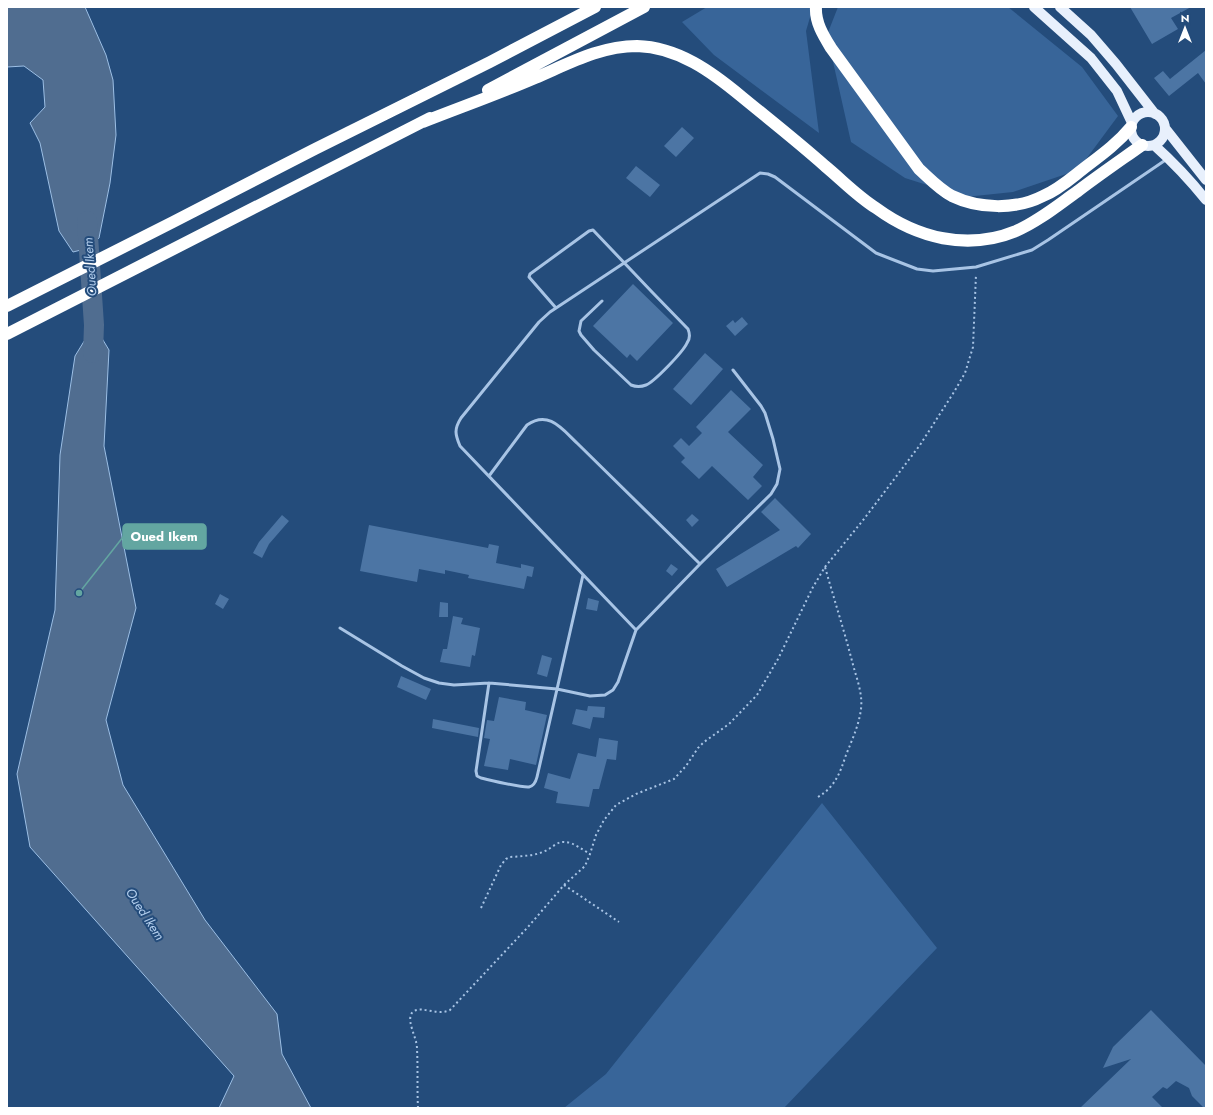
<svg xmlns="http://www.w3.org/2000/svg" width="1213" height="1115" font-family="Jost,sans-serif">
	<rect width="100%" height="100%" fill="#244c7b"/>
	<path fill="#386599" d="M707,7H813L806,31L819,133L714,55L682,22Z
		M838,7H1008L1082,67L1118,116L1078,170L1013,192L965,197L905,178L851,142L827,35Z
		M822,803L937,948L784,1108H564L606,1074Z"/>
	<path fill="#506d90" stroke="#9cbfe5" d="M7,7H85L106,55L113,80L116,135L110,183L99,238L89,248L73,252L59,231L40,143L30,123L45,107L43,80L24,66L7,67Z
		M94,325L109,350L104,446L136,608L106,720L123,785L205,920L277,1014L282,1054L311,1108H219L234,1076L30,847L17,774L55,610L60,455L75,356Z"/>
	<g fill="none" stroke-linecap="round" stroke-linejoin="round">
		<path stroke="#506d90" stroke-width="20" d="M87,221L94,325L93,353"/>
	</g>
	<path fill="#4c75a4" d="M1130,7H1191L1171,18L1178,29L1152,44Z
		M1206,50V84L1198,73L1169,96L1154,78L1163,71L1170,79Z
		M682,127L694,138L676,157L664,146Z
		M636,166L660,185L650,197L626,178Z
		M633,284L673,323L637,361L630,354L627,358L593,326Z
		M742,317L748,324L735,336L726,326L733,320L735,323Z
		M705,353L723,369L691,405L673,389Z
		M731,390L751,409L728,432L763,465L753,477L762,486L748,500L712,466L699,479L681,462L685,458L673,446L681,438L689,446L702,433L696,427Z
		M775,498L811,534L798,548L796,546L727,587L716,569L780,530L761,512Z
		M692,514L699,520L692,527L686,520Z
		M282,515L289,521L269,544L262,558L253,553L259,542Z
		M369,525L488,548L489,544L499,546L496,563L521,568V564L534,567L532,577L527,576L524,589L468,578L469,575L445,570V574L419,569L417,582L360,571Z
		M671,564L678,569L672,576L666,571Z
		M220,594L229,599L223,609L215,604Z
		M588,598L599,601L597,611L586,609Z
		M440,602L448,603V617H439Z
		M453,616L463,618L461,624L480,628L475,656L472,655L470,667L440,662L443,649H447Z
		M542,655L552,658L547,677L537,674Z
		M401,676L431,689L426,700L397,687Z
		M499,697L526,702L525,710L547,715L536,765L510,759L508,770L484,766L490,739L484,738L487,720L494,721Z
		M588,706L605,707L604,718L593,717L590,729L572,724L576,709L587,711Z
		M433,719L479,728L478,737L432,728Z
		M599,738L618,741L616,760L607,759L599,789H593L589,807L556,803L558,792L544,788L548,773L570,779L578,753L596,757Z
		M1151,1010L1206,1066V1108H1204L1192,1096L1189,1088L1176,1081L1167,1089L1163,1087L1152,1097L1163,1108H1080L1131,1059L1103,1068L1113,1047Z"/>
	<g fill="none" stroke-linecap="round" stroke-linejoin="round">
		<path stroke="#a8c4e5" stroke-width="2" stroke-dasharray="2 3" stroke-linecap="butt" d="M818,797C835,787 840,773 846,755C852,740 859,725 861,709C863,693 856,677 852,661C844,630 834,599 825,567
			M564,885L619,922
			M481,908L501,865L506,859L510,857C523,856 536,856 547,850C553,847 558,841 565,842C573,842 583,850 590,854
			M418,1108C417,1088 418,1069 417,1049C417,1041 413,1034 411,1025C410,1021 409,1014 414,1011C423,1006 437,1016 450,1010L528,927L564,885L585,866L590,854L596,835L604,820L616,805L636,794L674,779L686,766L698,748L704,742L729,724L757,695L778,659L813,587L825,567L864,519L920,445L954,392L965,373L973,347L976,274"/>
		<path stroke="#a8c4e5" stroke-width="3" d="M556,308L529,277L530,274L589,231L593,230L652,292L688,329C690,334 690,339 687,343C683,352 654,382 646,385C641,387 636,387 631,385L594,350L581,335L579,331L581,321L602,301
			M489,476L527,425C549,410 562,429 578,444L700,564L771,494L777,484L780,469L773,439L765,413L761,406L733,370
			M340,628L402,666L424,678L439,683L454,685L489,683L557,689L590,696L605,695L613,690L618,682L636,630L700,564
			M636,630L460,446C455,434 454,429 461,418L539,322L550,312L760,173L768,174L775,177L876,253L917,269L933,271L976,267L1032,250L1048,240L1167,159
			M489,683L476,771L477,776L481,778C490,780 522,788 529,787C534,786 536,781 537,777L583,575"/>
		<path stroke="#e8f0fc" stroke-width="10" d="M1034,7L1091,58L1117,91L1132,123
			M1060,7L1091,35L1116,64L1155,114
			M1131 129a17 17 0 1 1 34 0a17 17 0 1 1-34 0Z
			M1165,128L1206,180
			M1154,145C1173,162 1190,180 1206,200"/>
		<path stroke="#fff" stroke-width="12" d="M816,7C815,22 823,35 831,48L919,169C929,178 939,189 952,196C979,209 1016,210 1043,196C1058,190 1070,179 1083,169C1100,156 1117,144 1131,127
			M488,90L644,7
			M423,122C461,107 498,94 535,78C568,64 600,46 637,46C678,47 712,72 742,97C770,120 798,142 825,166C842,180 857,196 876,208C917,238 967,251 1016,231C1039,221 1058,205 1078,191C1099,175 1121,160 1142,145
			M7,306L173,222L315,149L490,62L595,7
			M7,334L430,118"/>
	</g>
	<g text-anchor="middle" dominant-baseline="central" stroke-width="4" stroke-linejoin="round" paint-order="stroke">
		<g font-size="13" font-style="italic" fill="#b3ceed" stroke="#244c7b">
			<text transform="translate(90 267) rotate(-94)">Oued Ikem</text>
			<text transform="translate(145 914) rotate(57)">Oued Ikem</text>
		</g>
	</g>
	<path fill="none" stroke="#63a6a1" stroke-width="1.5" d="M79 593L123 537"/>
	<circle fill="#63a6a1" stroke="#244c7b" stroke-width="1.5" cx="79" cy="593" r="4"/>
	<rect fill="#63a6a1" stroke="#63a6a1" stroke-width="1.5" x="123" y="524" width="83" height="25" rx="4"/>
	<g font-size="13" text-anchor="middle" font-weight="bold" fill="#fff">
		<text x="164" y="541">Oued Ikem</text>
	</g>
	<rect width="1213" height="1115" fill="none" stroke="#ffffff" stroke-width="16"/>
	<g transform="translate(1185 28)" stroke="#244c7b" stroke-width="3" paint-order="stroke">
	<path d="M0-3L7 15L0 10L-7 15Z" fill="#ffffff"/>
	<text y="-6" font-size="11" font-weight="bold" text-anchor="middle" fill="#ffffff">N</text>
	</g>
</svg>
